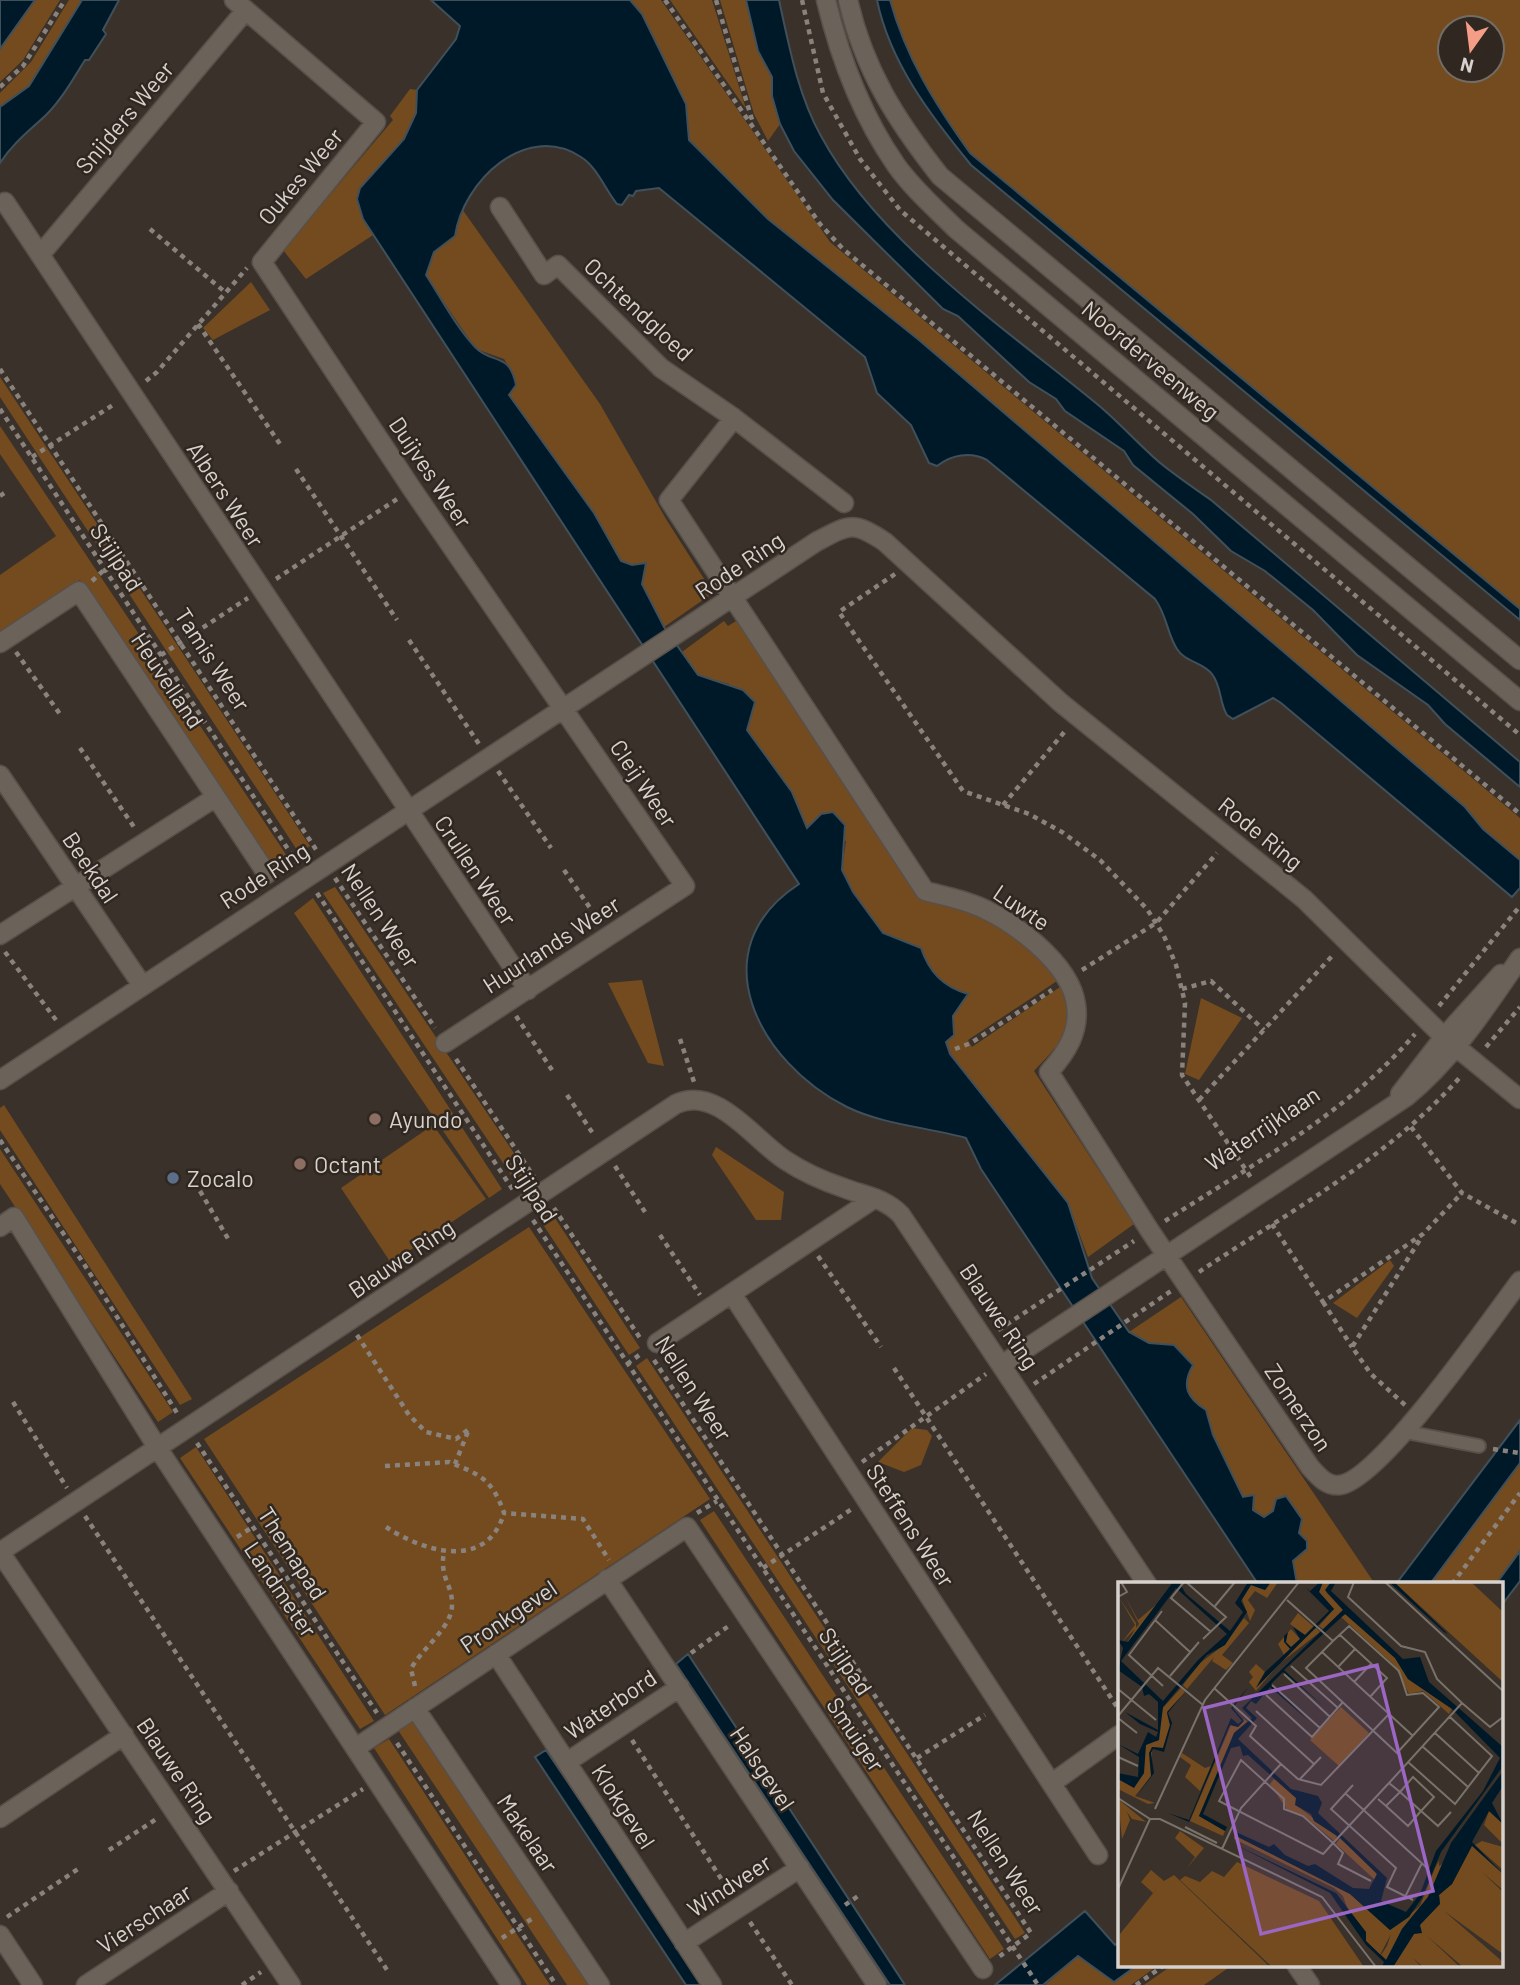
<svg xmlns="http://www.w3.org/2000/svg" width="1520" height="1985" font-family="Barlow,sans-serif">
	<rect width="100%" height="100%" fill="#3a322a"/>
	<path fill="#744b1e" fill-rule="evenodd" d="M35,0H60L23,60L0,82V49Z
		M69,0H82L29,86L0,106V93L31,62Z
		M630,0H661L830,242L1520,818V860L1483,829L1465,807L919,340L768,219L689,139L686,104L642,14Z
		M670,0H712L746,109Z
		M720,0H746L758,51L772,77V96L780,124L768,141L754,114Z
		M890,0H1520V609L970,153C935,104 906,59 890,0ZM1450,28H1492V70H1450Z
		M410,89L417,90L416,113L404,139L360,188L357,199L373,235L306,279L283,250L393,120L390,116Z
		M462,209L600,404L666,519L713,593L664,627L632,565L621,561L593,513L509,395L513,374L504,359L476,349L425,275L434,252L455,236Z
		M251,282L270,310L213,340L203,328Z
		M0,377L310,846L299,853L0,397Z
		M0,426L289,859L273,868L80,580L0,631V575L56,536L0,454Z
		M741,618L922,900C984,912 1020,929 1057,981L968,1040L972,1047L1060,987C1084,1023 1057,1046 1034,1071L1134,1224L1088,1257L1068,1203L950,1054L946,1041L954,1035L953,1016L968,994C942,986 929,972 921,948L883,933L853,892L842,870L846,841L807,829L792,792L747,730L749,714L729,684L698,675L682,652L724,621L728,626Z
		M335,887L528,1174L515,1181L323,893Z
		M313,898L502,1189L489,1198L294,913Z
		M642,980L664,1066L648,1063L608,983Z
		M1201,998L1242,1018L1199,1080L1185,1074Z
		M4,1105L192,1399L180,1405L0,1130V1108Z
		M433,1125L486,1199L391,1263L341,1188Z
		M716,1147L784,1192L781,1220H756L712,1155Z
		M0,1149L173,1412L158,1422L0,1184Z
		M551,1212L640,1348L629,1355L540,1220Z
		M529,1227L710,1499L385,1715L204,1439Z
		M1390,1260L1394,1266L1357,1318L1333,1303Z
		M1181,1297L1375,1584H1297L1293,1560L1307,1549L1273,1511L1264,1517C1232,1497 1216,1445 1206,1410C1187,1398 1181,1386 1193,1365L1174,1345L1149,1343L1129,1332Z
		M647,1358L1025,1933L1015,1939L636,1366Z
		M912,1428L927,1430L932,1436L921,1465L904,1472L878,1462Z
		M196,1447L374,1721L360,1729L180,1458Z
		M1520,1463V1550L1495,1584H1430Z
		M714,1511L1004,1949L990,1959L700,1520Z
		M413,1721L590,1985H567L398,1730Z
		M389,1739L550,1985H527L374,1748Z
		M1078,1956L1114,1982L1136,1966H1157L1131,1985H1045Z
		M1171,1966H1231L1204,1985H1144Z"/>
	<path fill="#001929" stroke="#40505a" stroke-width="2" d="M0,0H35L0,49Z
		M82,0H119L103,30L106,34L89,60H85C73,79 62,99 46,115C29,131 13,143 0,163V107L29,86Z
		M431,0H630L642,14L686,104L689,140L768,219L919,340L1465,807L1483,829L1520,860V888L1512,897L1281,703L1273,698L1233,719L1227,715C1219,702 1222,687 1212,674C1203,662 1185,662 1177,649C1167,634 1167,615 1155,599L987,460C970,451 951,455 937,466L929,463L911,425L877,393L865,357L659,188L636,191L633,196L629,195L622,205L617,204C605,189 597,167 581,157C526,121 463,181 455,236L434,252L426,275C441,298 456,327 475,347C492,365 509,351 516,385L509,395L594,513L621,561L632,565L646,563L642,584L664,627L698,675L743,690L755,702L747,730L792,792L807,828L821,814L833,812L845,825L842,870L853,892L883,933L921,948C929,972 943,987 968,994L953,1016L954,1035L946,1042L950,1054L1068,1203L1092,1278L1129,1332L1149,1343L1174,1345L1193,1365C1181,1386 1187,1398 1206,1410L1213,1435L1243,1497L1254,1495L1253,1510L1264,1517L1273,1511L1276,1499L1286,1496L1302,1519L1299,1533L1307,1541V1549L1293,1561L1297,1584H1258L981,1169L966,1138C927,1127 884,1125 847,1107C759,1063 698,950 799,884L363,219L357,199L360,188L404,139L416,113L417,90L456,39L460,26Z
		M746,0H779C789,46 798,95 821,136C878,242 1006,329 1097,404C1119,422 1138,444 1159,462C1176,476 1194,488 1211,500L1520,762V787L1445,724L1428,705L1357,655L1313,610L1265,571L1231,551L1193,514L1133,465L1124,451L1065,411L1056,399L1029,382L958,316L943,309L833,200L794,151L780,124L772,96V77L758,51Z
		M877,0H890C906,58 935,104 970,153L1520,609V620L971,165C931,116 890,63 877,0Z
		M1520,1420V1463L1430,1584H1396Z
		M1520,1551V1581L1501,1606V1584H1496Z
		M688,1654L905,1985H890L676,1664Z
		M546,1750L705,1985H686L535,1757Z
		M1085,1911L1115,1945L1119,1942V1966H1136L1114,1982L1078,1956L1043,1985H995Z"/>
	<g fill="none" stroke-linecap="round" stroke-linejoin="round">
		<g stroke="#58504a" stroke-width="16">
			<path id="service" d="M1406,1432L1479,1446"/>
		</g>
		<g stroke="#58504a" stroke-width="21">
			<path id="minor" d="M234,0L376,122L262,262L412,489L685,886L445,1043
				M5,202L528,990
				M500,207L544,275L558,265L661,368L734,418L669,500L925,891C940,895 957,898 972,904C1009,917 1071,963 1076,1005C1080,1032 1066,1053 1049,1072L1150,1231L1310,1467C1318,1476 1327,1487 1340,1485C1381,1479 1492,1318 1520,1281
				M40,255L246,10
				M734,418L844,503
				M0,643L79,591L216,797
				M0,775L142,985
				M0,935L216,797L267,874
				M0,1080L816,542C850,524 853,521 885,542L1061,703L1304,899L1444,1037L1520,1099
				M1400,1094L1444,1037L1501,974
				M0,1227L14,1217L157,1447L511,1985
				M732,1294L1098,1855
				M657,1343L875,1198
				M1003,1364L1406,1097C1452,1060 1487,1006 1520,958
				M607,1579L877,1985
				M496,1654L712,1985
				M415,1708L600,1985
				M357,1747L687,1527L983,1969
				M567,1762L680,1687
				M1052,1783L1119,1735
				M0,1818L124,1735
				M0,1935L33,1985
				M684,1943L800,1868
				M1297,1966L1310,1985
				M86,1985L229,1891
				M291,1985L0,1552L676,1104C717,1085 754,1140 785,1160C803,1172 823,1181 844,1188C865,1196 885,1198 901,1215L1147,1584"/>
		</g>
		<g stroke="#58504a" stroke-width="21">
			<path id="tertiary" d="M826,0C840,58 862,116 896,165C913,189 935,208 956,229L1520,701
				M848,0C864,70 896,120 940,176L1520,660"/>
		</g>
		<path stroke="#8a837d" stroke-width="4.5" stroke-dasharray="5 5" stroke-linecap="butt" d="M665,0L820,224L843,249L1520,814
			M716,0L753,123
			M802,0L823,93L860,159L900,210L1520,735
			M0,87L23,66L65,0
			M150,229L225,292
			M198,324L282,447
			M0,369L317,851
			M146,381L157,372L247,268
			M0,409L297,863
			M32,457L116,403
			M296,469L397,620
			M0,496L6,492
			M895,574L839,612L963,791L1029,814L1062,832L1100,860L1147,909L1164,936L1176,965L1185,1003L1182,1075L1252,1179
			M276,579L397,499
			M92,581L104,570
			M409,640L479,744
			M16,652L62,717
			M161,655L248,598
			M80,748L134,827
			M498,771L551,848
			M1003,805L1066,730
			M564,870L599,921
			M335,878L435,1028
			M317,893L513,1190
			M5,952L56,1020
			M1082,970L1156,923L1217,853
			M1182,989L1211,981L1264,1030
			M1439,1006L1520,906
			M516,1016L554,1073
			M680,1039L694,1082
			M1486,1047L1520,1007
			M955,1049L971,1043L1052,990
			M456,1059L534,1177
			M567,1095L594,1135
			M1199,1100L1334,954
			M1411,1127L1462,1193L1520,1225
			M0,1140L84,1264L177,1413
			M615,1166L645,1212
			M200,1191L230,1242
			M554,1208L640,1338
			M533,1220L1038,1985
			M1165,1221C1252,1165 1347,1113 1415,1034
			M1272,1224L1323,1302L1423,1234L1462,1193
			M660,1235L700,1295
			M818,1256L881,1347
			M1199,1272C1290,1211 1389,1158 1462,1075
			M1323,1302L1352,1347
			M998,1330L1134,1241
			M357,1335L409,1415L426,1432L456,1439L469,1429L455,1464
			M654,1360L1031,1933L996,1959
			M627,1364L642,1353
			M894,1368L1119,1710
			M1034,1384L1171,1291
			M13,1402L67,1488
			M1405,1405L1371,1374L1352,1347L1421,1238
			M197,1443L377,1713
			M1493,1449L1520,1453
			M862,1462L986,1374
			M385,1466L449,1462C481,1475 492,1479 504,1513L583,1519L609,1560
			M697,1513L717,1501
			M85,1516L389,1973
			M386,1527C424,1552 487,1571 504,1513
			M237,1537L254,1526
			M763,1568L852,1509
			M1452,1584L1520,1493
			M691,1653L730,1625
			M415,1686L411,1669C421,1649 452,1628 452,1605C453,1585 439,1578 444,1552
			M632,1740L729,1891
			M397,1743L556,1985
			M917,1758L985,1715
			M109,1850L158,1818
			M234,1871L363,1789
			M845,1905L861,1894
			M7,1917L78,1869
			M750,1922L792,1985
			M502,1938L533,1918
			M242,1985L261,1972
			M1136,1985L1163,1966"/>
		<use href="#service" stroke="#6b6259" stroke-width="12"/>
		<use href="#minor" stroke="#6b6259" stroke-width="18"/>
		<use href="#tertiary" stroke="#6b6259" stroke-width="18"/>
	</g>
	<g fill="#8d6e63" stroke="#302820" stroke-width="2.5">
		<circle cx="375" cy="1119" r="7"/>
		<circle cx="300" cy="1164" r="7"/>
	</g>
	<circle fill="#5c6f8a" stroke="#302820" stroke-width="2.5" cx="173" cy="1178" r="7"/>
	<g text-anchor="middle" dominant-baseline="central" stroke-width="5" stroke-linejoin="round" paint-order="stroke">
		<g font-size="23" fill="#d7d2cd" stroke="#302820">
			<text transform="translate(124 117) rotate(-50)">Snijders Weer</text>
			<text transform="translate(300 176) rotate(-50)">Oukes Weer</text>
			<text transform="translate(639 309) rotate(43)">Ochtendgloed</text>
			<text transform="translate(1151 360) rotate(40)">Noorderveenweg</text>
			<text transform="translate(431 472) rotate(56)">Duijves Weer</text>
			<text transform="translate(226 494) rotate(57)">Albers Weer</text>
			<text transform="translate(117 557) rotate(57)">Stijlpad</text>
			<text transform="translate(739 565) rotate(-34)">Rode Ring</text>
			<text transform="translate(213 659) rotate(57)">Tamis Weer</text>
			<text transform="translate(168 680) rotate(56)">Heuvelland</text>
			<text transform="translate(644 783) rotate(56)">Cleij Weer</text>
			<text transform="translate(1261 833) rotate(39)">Rode Ring</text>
			<text transform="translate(91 867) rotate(56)">Beekdal</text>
			<text transform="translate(476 870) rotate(56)">Crullen Weer</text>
			<text transform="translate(264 875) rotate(-33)">Rode Ring</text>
			<text transform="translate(1022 907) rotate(34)">Luwte</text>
			<text transform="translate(381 915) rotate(56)">Nellen Weer</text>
			<text transform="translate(551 944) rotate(-33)">Huurlands Weer</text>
			<text transform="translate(1262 1128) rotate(-34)">Waterrijklaan</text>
			<text transform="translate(532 1188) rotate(57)">Stijlpad</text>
			<text transform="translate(401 1258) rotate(-34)">Blauwe Ring</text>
			<text transform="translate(1000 1316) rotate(56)">Blauwe Ring</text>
			<text transform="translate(694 1388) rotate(57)">Nellen Weer</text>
			<text transform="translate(1299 1407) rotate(56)">Zomerzon</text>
			<text transform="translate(911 1525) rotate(57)">Steffens Weer</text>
			<text transform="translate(293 1553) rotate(57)">Themapad</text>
			<text transform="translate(281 1589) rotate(56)">Landmeter</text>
			<text transform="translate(508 1616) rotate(-34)">Pronkgevel</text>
			<text transform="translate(846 1661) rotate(56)">Stijlpad</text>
			<text transform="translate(610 1704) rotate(-34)">Waterbord</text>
			<text transform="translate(856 1734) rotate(56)">Smuiger</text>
			<text transform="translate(763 1768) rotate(56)">Halsgevel</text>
			<text transform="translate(177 1770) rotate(56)">Blauwe Ring</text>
			<text transform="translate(624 1806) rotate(57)">Klokgevel</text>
			<text transform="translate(528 1833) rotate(56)">Makelaar</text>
			<text transform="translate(1006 1862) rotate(57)">Nellen Weer</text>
			<text transform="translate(729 1885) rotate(-33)">Windveer</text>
			<text transform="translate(144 1918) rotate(-33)">Vierschaar</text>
		</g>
		<g font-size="23" fill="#d7d2cd" stroke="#302820" text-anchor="start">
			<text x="389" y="1119">Ayundo</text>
			<text x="314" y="1164">Octant</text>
			<text x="187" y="1178">Zocalo</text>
		</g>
	</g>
	<g transform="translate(1118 1582)">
		<rect width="385" height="385" fill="#3a322a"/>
		<path d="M153,0H160L149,16L137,9L130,18L137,28L132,39L124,17L133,3L147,8ZM205,0H213L208,10L225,28L205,47L201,44L216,27L201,10ZM276,0H353L385,30V100ZM7,14L20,38L40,21L8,63L17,47L4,60L17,43L2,17L18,41V46L21,42ZM180,31L196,45L187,53L172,42ZM228,32L277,76L290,97L334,127L331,132L305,109L291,112L276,83L223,35ZM126,36L131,41L104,73L115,81L108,88L94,79L96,75L69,107L65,103L82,81L106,63ZM198,46L202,50L161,82L138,109L131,100L135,95L131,90L138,82L147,90L138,105L149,91ZM173,47L182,57L166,73L160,62ZM63,106L67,110L49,132L52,143L45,166L34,165L33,194L17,214L37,221L30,222L0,207V197L16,205L26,191L25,168L31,158L40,159L43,128ZM223,125L251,151L221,184L192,158ZM126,137L130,140L117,150L81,234L107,249L105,254L72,239L113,143L120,145ZM64,171L87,186L93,184L82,209L67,195L73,183L62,175ZM156,197L178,216V223L219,254L216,259L185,233L170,229L152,202ZM0,217L28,240L14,237L9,230L12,238L4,257ZM371,229L385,242V262L366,243ZM62,249L86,266L69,286L77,275L57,256ZM116,253L232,312L272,348L302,324L317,286L321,279V284L326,281L310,315L284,347L269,378L263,373L269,364L273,352L262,373L248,359L247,350L232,334L225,314L216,306L116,257ZM222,256L259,290L257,298L218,262ZM364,259L385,265V288L357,263ZM354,263L385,292V308L364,290L385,310V372L326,329L385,380V385H345L308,353L342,385H305L295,376L303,385H275L308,333L322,321L321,313L334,302ZM119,280L201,319L246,385H154L62,298L67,294L82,300L94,289L106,295ZM33,288L46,299L56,293L152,385L0,384L2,352L44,300L35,311L23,300Z" fill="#744b1e"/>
		<path d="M55,0H61L68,12L112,49L125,30L117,21L130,0H153L147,8L133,3L123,19L129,30L107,63L89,73L45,125L41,158L28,163L26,191L16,206L0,197V191L20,195L21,175L0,162L20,172L30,150L38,155L40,150L22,142L7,130L40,148V120L31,112L26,114L24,105L0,88L5,66L0,58L10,60ZM58,6L109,52L80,78L45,119L3,79ZM202,0H205L201,10L216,27L138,106L147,90L172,67L166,60V54L170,50L168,60L173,65L182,57L175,45L187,53L211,29L188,6L192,9ZM213,0H218L213,9L285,77L302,75L311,100L385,165L383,187L323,270L304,316L291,335L272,348L232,312L116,253L118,250L151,265L156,262L167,273L190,284L197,282L235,306L251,307L259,292L222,256L196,239L193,232L177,223L178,216L130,173L125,174L122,164L113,166L85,232L109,245L107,249L81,234L116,151L134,136L124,126L225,28L207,8ZM227,32L277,76L290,97L334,127L382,176L365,209L318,269L302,312L288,330L263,319L269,296L200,231L204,221L200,214L173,207L120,157L139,136L128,126L133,119L138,122L152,105L191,139L153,102L165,90L205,124L166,88ZM271,0H276L330,52L326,50ZM131,104L115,126L126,139L120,145L112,143L71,240L50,231L71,238L113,136L120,142L124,139L113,126ZM67,110L50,131L54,141L46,170L35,167L33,171L36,191L18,215L33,194L31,171L34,165L45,166L52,143L49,130ZM385,189V204L374,221L385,242L371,229L354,260L385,292L354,264L334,302L321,313L322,322L302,343L304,351L296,352L275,385H264L266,380L248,363L212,311L114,261L218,311L248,350V359L268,378L284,347L310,315L333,261Z" fill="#001929" fill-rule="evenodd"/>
		<path fill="none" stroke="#79726b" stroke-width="2" d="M66,0L53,16L93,50M68,0L108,35L85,57M236,0L230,15L283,64L307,70L319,97L344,121L271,201L215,261L207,270L205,272L101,219L123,178L166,217V227L185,234L215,261L225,271L220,282L253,299M267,0L385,109M0,15L9,10L3,0M97,24L117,0M44,29L11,73L45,104M37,38L72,70M222,53L269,96L252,115M204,70L188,86L279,171L321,125L305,111L289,113L281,89L231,44L215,59M173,84L220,126M220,85L237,67M166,92L212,135M52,94L81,60M236,100L253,82M154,103L202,146M96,106L138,144L132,154L163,182L180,197L203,203L271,132L204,70L215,59L169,18M0,107L38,138M148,113L194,155L225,120M344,121L372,145L385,135M138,129L196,182M271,132L295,154M0,134L40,86L85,123M0,136L19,151M317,151L361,191M304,164L350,205M0,175L20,184M290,180L337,222L374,174L332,135M182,197L203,175M235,203L213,227L278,286L269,305L295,318M227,211L309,286M0,216L32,237M260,217L268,224L282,210L295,195L316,215L303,229L282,210L271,201M268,224L290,244L303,229L320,244L333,230M37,227L87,118L181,0M32,237H42L204,315L258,385M67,245L99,261M104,267L123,226L163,182M0,307L32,237M287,315L304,281"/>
		<path fill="#9b66c4" fill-opacity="0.15" stroke="#9b66c4" stroke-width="3.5" d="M259,83L315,309L143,352L86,126Z"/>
		<rect width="385" height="385" fill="none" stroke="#d7d2cd" stroke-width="3.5"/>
	</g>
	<g transform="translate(1471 49) rotate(194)"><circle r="33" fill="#302820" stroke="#736c65" stroke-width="2"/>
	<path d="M0-5L12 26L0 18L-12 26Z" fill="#f49e88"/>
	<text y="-10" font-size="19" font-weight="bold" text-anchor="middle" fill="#d7d2cd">N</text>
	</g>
</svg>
